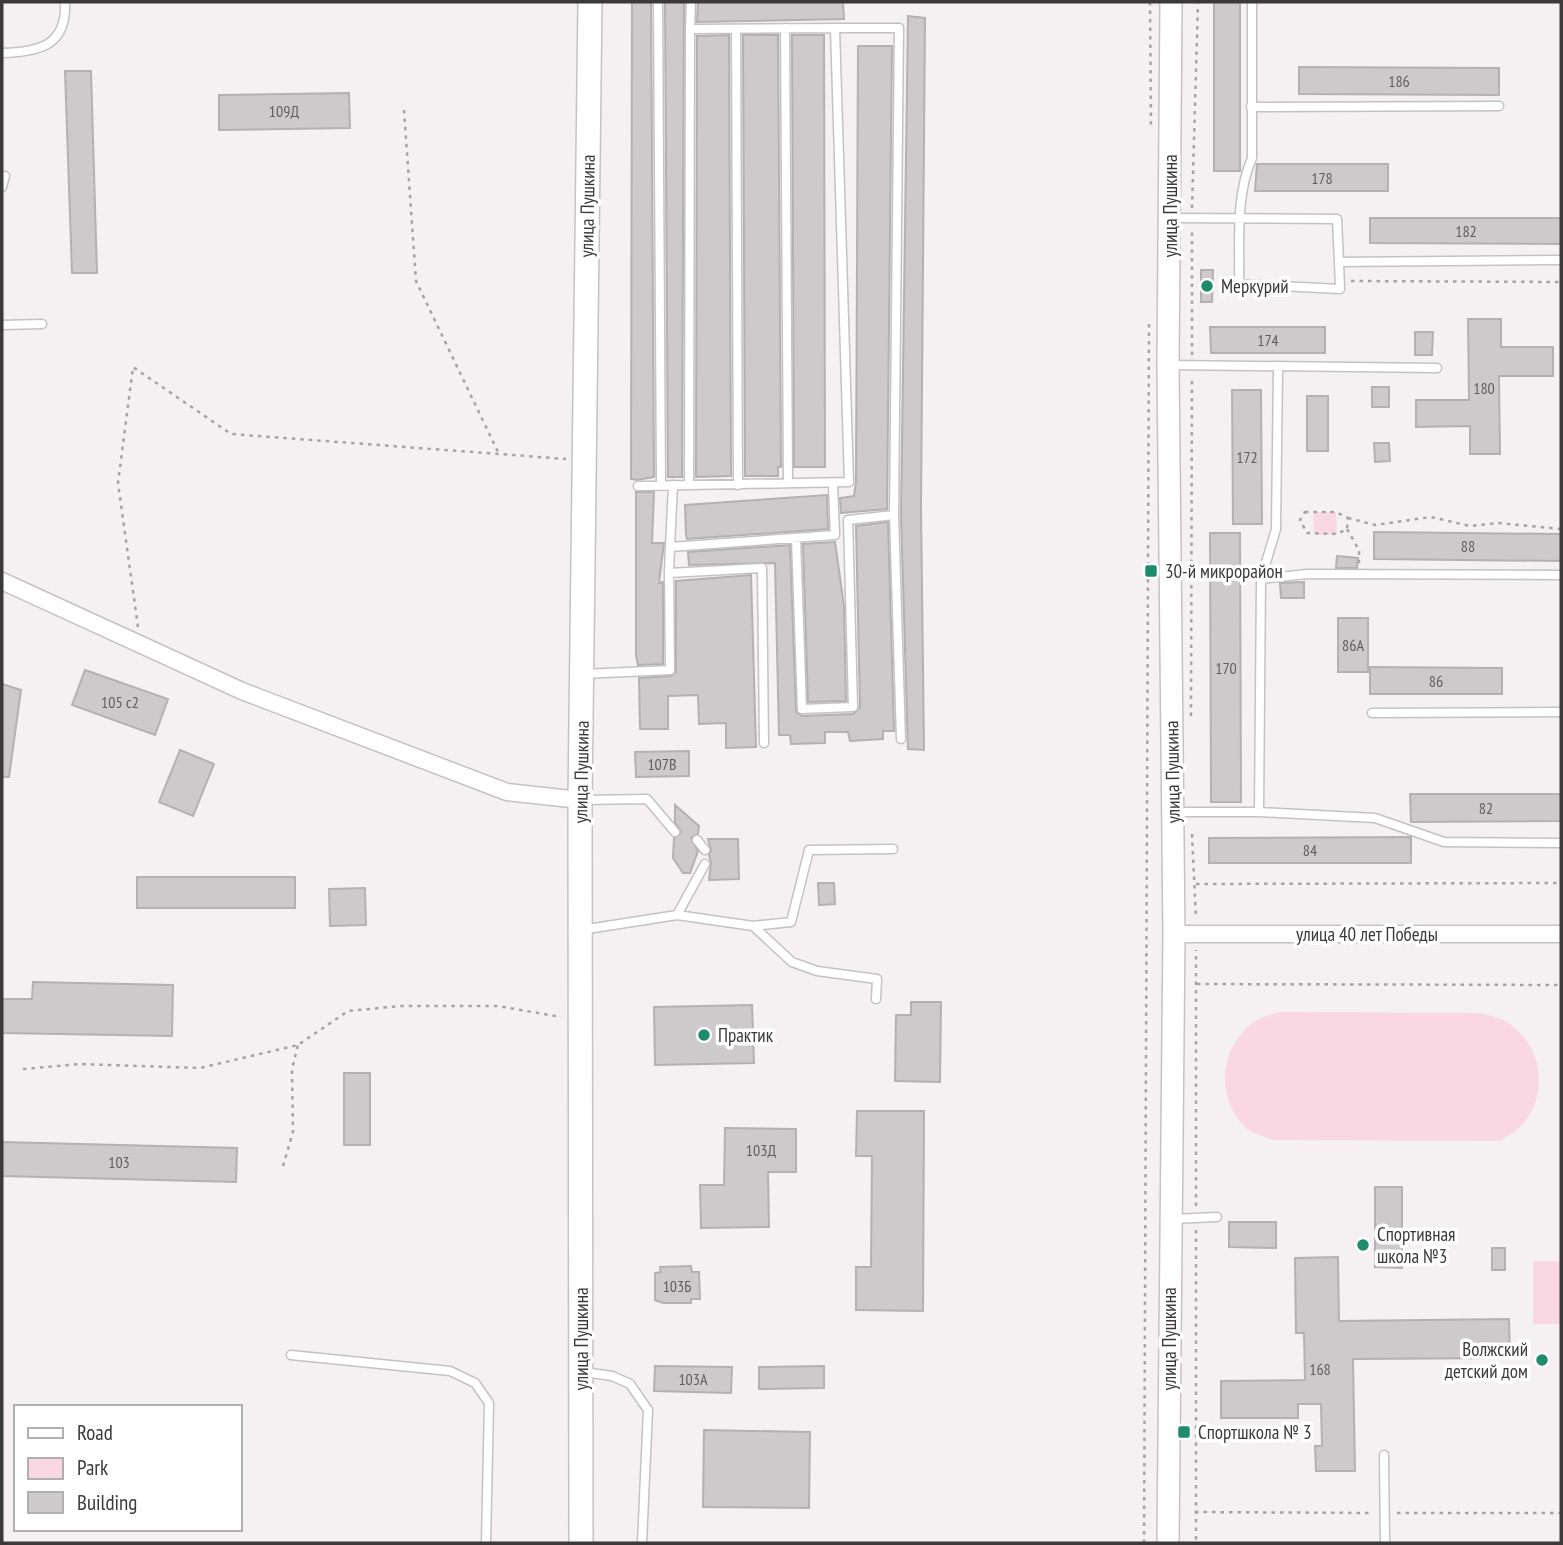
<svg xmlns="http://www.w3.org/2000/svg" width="1563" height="1545" font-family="'PT Sans Narrow',sans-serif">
	<rect width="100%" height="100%" fill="#f5f0f2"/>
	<path fill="#f9d8e3" d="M1313,512H1336L1337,534L1314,535Z
		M1279,1012L1479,1013C1487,1015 1497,1017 1505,1021C1542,1042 1550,1094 1522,1125C1517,1131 1507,1136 1500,1141L1273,1140C1264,1136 1250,1133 1244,1126C1215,1095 1220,1047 1254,1022C1260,1017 1271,1015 1279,1012Z
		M1533,1261H1561V1324H1533Z"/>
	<path fill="#cec9cb" stroke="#b5b0b1" stroke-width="2" d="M632,2H651L654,477L637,480L631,479Z
		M665,2H684L682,477H668Z
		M698,2H843L844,19L697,22Z
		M1214,2H1240V171H1214Z
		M908,16L925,18L921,508L924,750L908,749L901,515Z
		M729,35L731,476L696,477L697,36Z
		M743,35H778L781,467H778V476H745Z
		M792,35H824L825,467H794Z
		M858,46H892L887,509L841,513L840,498L854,496L856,482Z
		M1299,67L1499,68V95L1299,94Z
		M65,71H91L97,273H72Z
		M349,93L350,128L219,130V95Z
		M1257,164H1388V191H1255Z
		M1370,218H1561V244L1370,243Z
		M1201,270H1213L1212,302H1201Z
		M1468,319H1501V347H1553V376H1499L1500,454H1470V426L1416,427V400H1469Z
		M1210,327H1325V353H1211Z
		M1415,332H1433L1432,355H1415Z
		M1372,387H1389V407H1372Z
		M1232,390H1261L1262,524H1233Z
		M1307,396H1328V451H1307Z
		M1374,443H1389L1390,461L1375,462Z
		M636,492H654L652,543H664L659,583L663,582V664L638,665L636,656Z
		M827,495L828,529L687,539L686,535L685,505Z
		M888,522L894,731H883V739L850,741L848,732H825V743L791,744L790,735H779L775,563L689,565L688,552L790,545L796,712L802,716L853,714L860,707L856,526Z
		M1374,532L1561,534V561L1374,559Z
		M1210,533H1240L1241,802H1211Z
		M835,542L844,606L846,701L808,702L803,544Z
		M1337,556L1358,558L1357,568H1336Z
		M751,575L756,747L726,748V723L699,724L698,695L668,696V729H640L639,678L671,676L676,671V581Z
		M1304,582V598H1281L1280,583Z
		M1338,618H1368V672H1338Z
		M1370,667L1502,668V694H1370Z
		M85,670L168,699L155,735L72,705Z
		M2,684L21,690L9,777H2Z
		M180,750L214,764L193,816L159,802Z
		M689,751V776L636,777L635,752Z
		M1410,794H1561V821L1411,822Z
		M675,805L699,826L698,834L691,838L698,851L690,873H683L673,858L674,838L681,832L675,822Z
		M1411,837V863H1209V838Z
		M708,839H738L739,879L709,880L711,863L709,855L711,850Z
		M137,877H295V908H137Z
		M818,883H834L835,904L819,905Z
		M365,888L366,925L330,926L329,889Z
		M33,982L173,985L172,1036L2,1033V999H32Z
		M911,1002H941L940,1082L895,1081L896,1015H911Z
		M752,1005L754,1063L655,1065L654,1007Z
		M344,1073H370V1145H344Z
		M857,1111H924L923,1311L856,1310V1267H871L872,1156H856Z
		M725,1128L796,1129V1172H768L769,1227L701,1228L700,1185H724Z
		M2,1142L237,1148L236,1182L2,1176Z
		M1375,1187H1402V1268L1375,1267Z
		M1229,1222H1276V1248L1229,1247Z
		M1492,1248H1505V1270H1492Z
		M1338,1257L1339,1321L1509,1319L1510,1358L1353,1359L1355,1471H1316L1315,1446H1322L1321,1404H1298V1418H1221V1381L1305,1380L1304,1333H1296L1295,1258Z
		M691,1266L692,1272H699L700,1299H691V1303H663L655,1300V1273L661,1272L660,1267Z
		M655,1366L732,1367L731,1393L654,1391Z
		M824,1366V1388L759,1389V1367Z
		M704,1430L810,1432L809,1508L703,1507Z"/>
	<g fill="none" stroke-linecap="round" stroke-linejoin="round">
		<g stroke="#c6c1c3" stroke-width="11">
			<path id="service" d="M658,2L661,485
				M1252,2V158C1235,197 1240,242 1239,284L1340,289L1339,262
				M785,28L788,481
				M835,28H899L894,515L901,739
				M736,29L738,485
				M2,53C39,52 67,46 65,2
				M1251,107L1499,106
				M2,187L5,176
				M1171,218L1337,219L1339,262L1561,260
				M2,325L42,324
				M1170,365L1437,368
				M673,485L670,547L835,535L833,484
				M689,485L690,29
				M638,486L849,482L835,28L690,29L691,2
				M796,539L802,709L853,707L848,520L894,515
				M669,573L670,547
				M1261,579L1276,529L1278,368
				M583,674L670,670L669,573L762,568L764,743
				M1372,713L1561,712
				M583,800L647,799L675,832
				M1173,812H1259L1375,818L1444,842L1561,843
				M1259,812L1261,579L1307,574L1561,575
				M697,840L705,850
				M677,915L705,864
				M753,926L792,962L817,971L877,979L876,999
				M581,930L677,915L753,926L791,922L809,850L893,849
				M1173,1219L1217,1217
				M291,1355L450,1371L475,1383L489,1403L486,1543
				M584,1372L612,1376L630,1384L648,1410L642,1543
				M1384,1455L1385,1543"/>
		</g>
		<g stroke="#c6c1c3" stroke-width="19">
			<path id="minor" d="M2,581L242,691L507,792L580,800
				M1174,934H1561"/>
		</g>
		<g stroke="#c6c1c3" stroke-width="24">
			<path id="tertiary" d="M1168,1543L1174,934L1168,365L1171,2"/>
		</g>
		<g stroke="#c6c1c3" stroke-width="26">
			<path id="secondary" d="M581,1543L580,800L590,2"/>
		</g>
		<path stroke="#a6a3a4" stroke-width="2.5" stroke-dasharray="3.5 5" stroke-linecap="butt" d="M1150,2L1151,127
			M404,110L416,281L498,452
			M1192,208L1198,2
			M1351,281L1561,282
			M1192,355V229
			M1305,512H1336L1348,518L1347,529L1337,534L1307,533L1300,520Z
			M1348,518L1375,525L1431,517L1470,526L1498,523L1561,529
			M1347,529L1359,550V564
			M138,627L118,483L133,367L231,434L566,459
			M1191,716L1192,376
			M1192,834L1196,919
			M1196,884L1561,883
			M1197,984L1561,985
			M23,1069L79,1064L200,1068L298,1045L348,1011L400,1006H498L561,1017
			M283,1166L293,1132L292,1069L298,1045
			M1196,1206V950
			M1196,1230V1543
			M1195,1512L1372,1513
			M1397,1513H1561
			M1144,1543L1149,322"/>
		<use href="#service" stroke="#fff" stroke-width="8"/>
		<use href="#minor" stroke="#fff" stroke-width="16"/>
		<use href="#tertiary" stroke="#fff" stroke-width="21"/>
		<use href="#secondary" stroke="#fff" stroke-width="23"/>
	</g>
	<g fill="#1e8c6b" stroke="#fff" stroke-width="2.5">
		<circle cx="1207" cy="286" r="7"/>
		<rect x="1144" y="564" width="14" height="14" rx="3.5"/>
		<circle cx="704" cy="1035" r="7"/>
		<circle cx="1363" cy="1245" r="7"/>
		<circle cx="1542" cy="1360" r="7"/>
		<rect x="1177" y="1425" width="14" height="14" rx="3.5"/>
	</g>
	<g text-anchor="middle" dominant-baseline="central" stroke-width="7" stroke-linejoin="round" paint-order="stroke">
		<g font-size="16" fill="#605d5e">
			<text x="1399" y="81">186</text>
			<text x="284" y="111">109Д</text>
			<text x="1322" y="178">178</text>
			<text x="1466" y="231">182</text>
			<text x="1268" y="340">174</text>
			<text x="1484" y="388">180</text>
			<text x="1247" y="457">172</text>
			<text x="1468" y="546">88</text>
			<text x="1353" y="645">86А</text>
			<text x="1226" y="668">170</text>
			<text x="1436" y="681">86</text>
			<text x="120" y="702">105 с2</text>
			<text x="662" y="764">107В</text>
			<text x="1486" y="808">82</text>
			<text x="1310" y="850">84</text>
			<text x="761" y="1150">103Д</text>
			<text x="119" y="1162">103</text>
			<text x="677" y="1286">103Б</text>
			<text x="1320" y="1369">168</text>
			<text x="693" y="1379">103А</text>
		</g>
		<g font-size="19" fill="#3b393a" stroke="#fff">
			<text transform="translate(587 206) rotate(-89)">улица Пушкина</text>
			<text transform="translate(1170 206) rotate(-90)">улица Пушкина</text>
			<text transform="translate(581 772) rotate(-89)">улица Пушкина</text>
			<text transform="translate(1172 772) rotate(-91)">улица Пушкина</text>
			<text x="1367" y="934">улица 40 лет Победы</text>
			<text transform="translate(581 1339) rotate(-90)">улица Пушкина</text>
			<text transform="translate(1169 1339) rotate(-90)">улица Пушкина</text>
		</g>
		<g font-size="19" fill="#3b393a" stroke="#fff" text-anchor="start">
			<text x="1221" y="286">Меркурий</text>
			<text x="1165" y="571">30-й микрорайон</text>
			<text x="718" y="1035">Практик</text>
			<text x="1377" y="1234">Спортивная<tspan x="1377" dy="22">школа №3</tspan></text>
			<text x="1528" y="1349" text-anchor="end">Волжский<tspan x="1528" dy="22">детский дом</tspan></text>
			<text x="1198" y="1432">Спортшкола № 3</text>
		</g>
	</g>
	<rect width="1563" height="1545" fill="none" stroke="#3b393a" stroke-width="7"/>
	<rect x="14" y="1405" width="228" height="126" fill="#ffffff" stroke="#b1b0b0" stroke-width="2"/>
	<rect x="28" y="1428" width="35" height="10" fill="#ffffff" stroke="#b1b0b0" stroke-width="2"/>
	<text x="77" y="1440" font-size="21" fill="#3b393a">Road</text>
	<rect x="28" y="1458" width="35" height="21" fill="#f9d8e3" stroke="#b1b0b0" stroke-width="2"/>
	<text x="77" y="1475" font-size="21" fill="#3b393a">Park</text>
	<rect x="28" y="1492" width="35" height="21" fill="#cec9cb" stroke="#b1b0b0" stroke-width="2"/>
	<text x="77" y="1510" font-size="21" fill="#3b393a">Building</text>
</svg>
